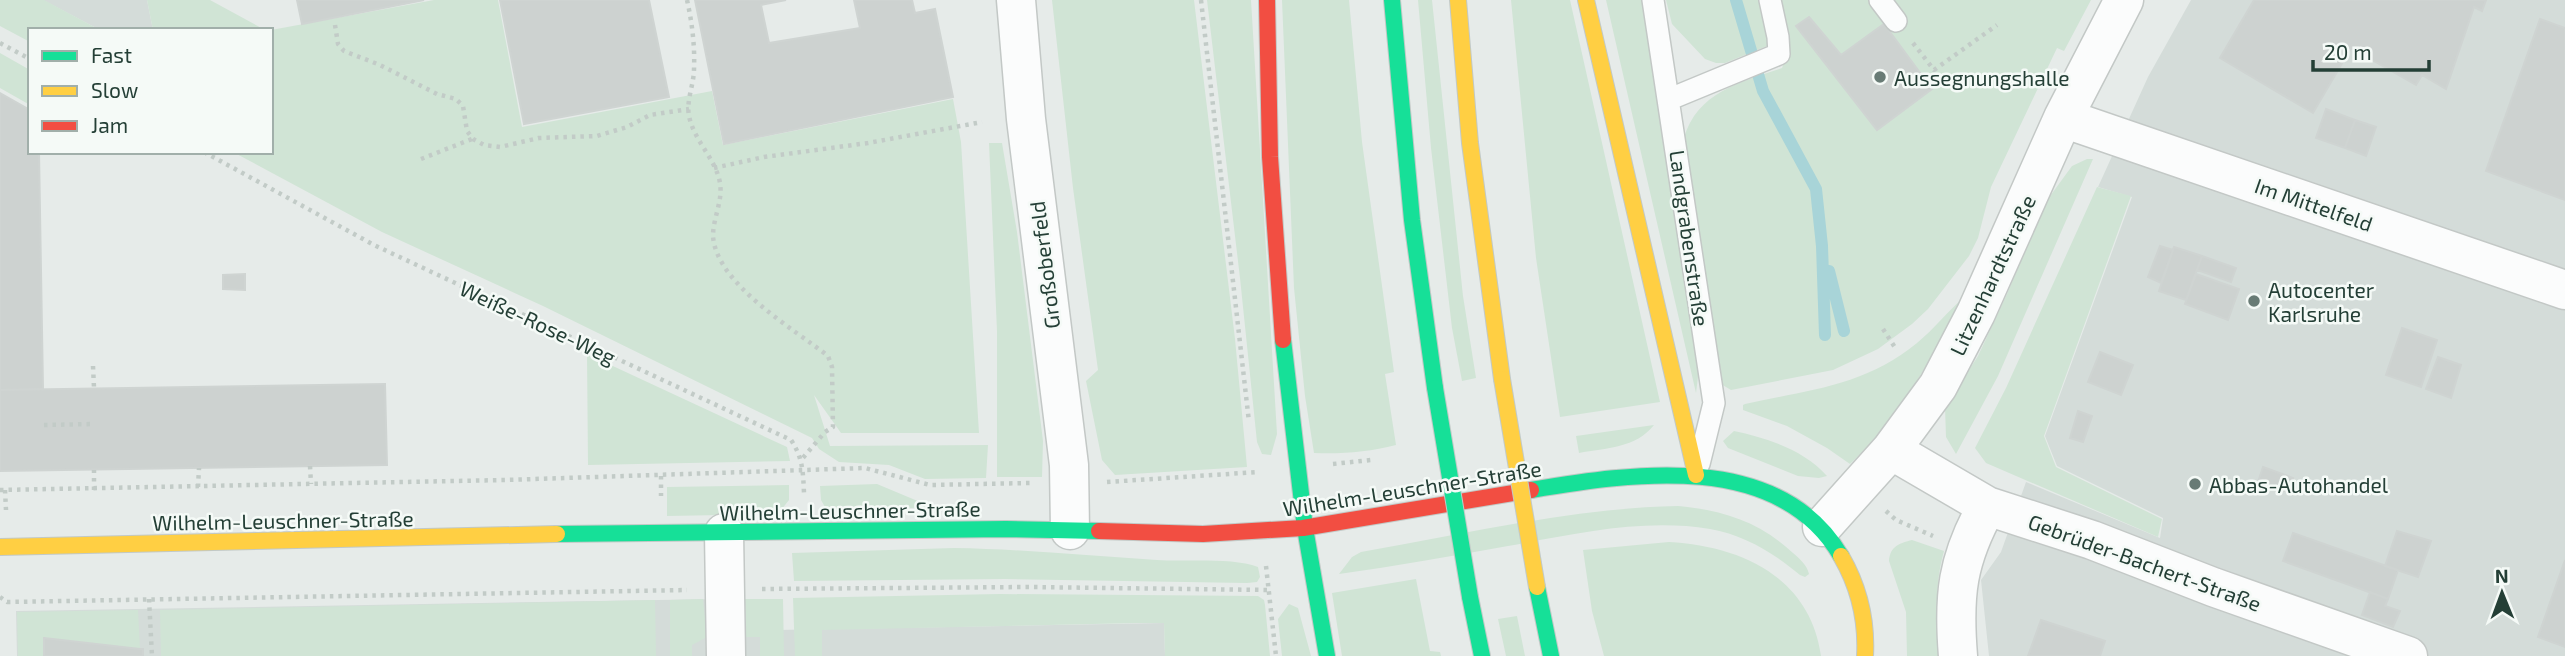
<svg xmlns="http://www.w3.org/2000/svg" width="2565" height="656" font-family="'Exo 2',sans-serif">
	<rect width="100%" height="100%" fill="#e6ebe9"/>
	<path fill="#d4dcd9" d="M43,0H147L153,30H100Z
		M2191,0H2565V656H1989L1981,580L2001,552L2026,482L2160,538L2163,518L2057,466L2045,436L2132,197L2098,187L2148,77Z
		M719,599L721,631L1164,623L1165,656H17L16,611Z"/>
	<path fill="#d0e4d5" d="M0,0H44L100,30H30V42L0,26Z
		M147,0H210L265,30H153Z
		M434,0H498L522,127L712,91L723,145L953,99L961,142L979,433H841L814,395L830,446L988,445L986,478L925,479L889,465L839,462L819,449L812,438L543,306L382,232L233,152H271V30Z
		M1052,0H1194L1235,339L1247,467L1115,475L1102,460L1086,381L1098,370L1073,188Z
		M1207,0H1251L1277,434L1271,455L1262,454L1257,442L1240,278Z
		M1282,0H1349L1362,142L1394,372L1385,374L1396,445C1369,452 1343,454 1314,453L1305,396L1294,288Z
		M1418,0H1432L1463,296L1476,378L1462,381L1452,328L1431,148Z
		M1511,0H1570L1660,402L1560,417L1536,258Z
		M1606,0H1644L1699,369L1696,393Z
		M1666,0H1763L1772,33L1767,46L1725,63H1716L1705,59L1672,24Z
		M1778,0H2091L2064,51L2057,48L1991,187L1978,238L1969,256L1928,309L1912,324L1878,349L1833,370L1731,390L1721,384L1684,138C1697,92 1741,82 1782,68L1788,52Z
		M0,53L30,70V105L0,88Z
		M989,143H1002L1017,232L1043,441L1042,477H997V331Z
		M2087,159H2093L1998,376L1956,454L1946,437L1945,407L1978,356L2007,294L2045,203L2072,166Z
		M2097,187L2131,196L2044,436L2056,467L2162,519L2158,537L1986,463L1975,448L2006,388Z
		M1964,297C1933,356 1900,418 1850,464L1827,448L1787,426L1743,410V405L1745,404C1808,390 1865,386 1917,343C1934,329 1948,311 1964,297Z
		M587,354L787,447L790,461L588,465Z
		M1654,425C1636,448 1606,448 1579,453L1576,436Z
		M1734,431C1767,438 1804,450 1827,476L1819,478L1798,476L1728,448L1723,441Z
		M877,484L932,507L828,512L821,500L820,486Z
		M789,485V500L778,514L667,516V487Z
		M1678,506C1723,510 1760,522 1793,553C1800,559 1807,565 1809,574L1805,577L1800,575C1774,553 1744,535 1710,529C1643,518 1575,534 1508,546C1452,556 1396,566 1339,574L1352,557L1361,552C1466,534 1572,508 1678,506Z
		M1912,540L1944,551C1934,587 1936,620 1941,656H1907L1906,612L1889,561C1890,546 1900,543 1912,540Z
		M1669,542C1741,546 1810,577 1821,656H1604L1592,611L1583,550Z
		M954,548C1022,549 1089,556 1157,560C1185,562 1232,557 1258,567L1260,577L1257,582L1247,583L1005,579L794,581L792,553Z
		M1416,579L1430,651L1440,652L1441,656H1342L1332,593Z
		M1000,594L1258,596L1264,600L1265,605L1270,656H1165L1164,623H1137L822,630V656H795L793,598Z
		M703,599L707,637L692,645V656H670V600Z
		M745,599H783L784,656H760V637H746Z
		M655,600L656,656H161L160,610Z
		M1289,604L1298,608L1311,656H1282L1278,619Z
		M138,610L140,649L44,638V656H18L17,612Z
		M1517,616L1525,656H1506L1498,619Z"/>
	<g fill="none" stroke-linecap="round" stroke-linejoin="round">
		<path stroke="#a8d4d8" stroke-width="12" d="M1736,0L1763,91L1816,189L1822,246L1825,335
			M1829,271L1844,331"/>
	</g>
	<path fill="#cdd2d0" stroke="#cfd4d2" stroke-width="2" d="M297,0H424L302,24Z
		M500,0H649L669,97L524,124Z
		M695,0H786L761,5L769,43L860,28L854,0H912L915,13L935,9L953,97L724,144Z
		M2254,0H2486L2482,11L2474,7L2446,89L2422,75L2416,85L2351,48L2313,113L2220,58Z
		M1809,17L1841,55L1884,24L1932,89L1877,130L1796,26Z
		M2540,19L2565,28V200L2486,171Z
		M0,93L30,110V152H39L43,389L0,390Z
		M2326,109L2355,120L2345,148L2316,138Z
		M2355,120L2376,127L2366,156L2345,148Z
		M2160,246L2173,250L2161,283L2148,277Z
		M2174,247L2202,256L2186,300L2159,291Z
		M2202,256L2236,268L2231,282L2197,270Z
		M245,274V290L223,289V275Z
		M2196,274L2239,289L2228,320L2185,304Z
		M2402,328L2437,340L2421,387L2386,375Z
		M2100,352L2133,365L2121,395L2088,382Z
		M2438,357L2461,365L2451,398L2426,389Z
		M385,384L387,465L0,471V390Z
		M2078,411L2092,416L2083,442L2070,438Z
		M2263,467L2293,478L2288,492L2258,482Z
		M2397,531L2431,541L2418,577L2385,566Z
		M2293,533L2398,570L2388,599L2283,561Z
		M2565,560V647L2538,637Z
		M2370,592L2388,599L2385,606L2400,611L2393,627L2362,615Z
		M2041,620L2105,641L2100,656H2028Z
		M44,638L140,649H143V656H44Z"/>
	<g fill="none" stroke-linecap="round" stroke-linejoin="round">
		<g stroke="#c3c8c6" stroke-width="24">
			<path id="lane" d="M1653,0L1714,403L1699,464
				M1880,0L1896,21
				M1670,99L1779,54L1778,37L1770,0"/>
		</g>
		<g stroke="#c3c8c6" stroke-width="41">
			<path id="street" d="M1016,0L1026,119L1069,465L1070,530
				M2063,118L2565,290
				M1891,450L1987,506L2092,540L2213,587L2408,656
				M1822,527L1891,450L1938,386L1976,313L2063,118L2124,0
				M724,533L726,656
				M1958,656C1953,595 1957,560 1987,506"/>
		</g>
		<g stroke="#c2c9c6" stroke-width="18">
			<path id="fast" d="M1392,0L1412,220L1435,388
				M1283,340L1305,528L1327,656
				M1531,490C1632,473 1779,450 1841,556
				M557,534L1006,529L1099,531
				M1537,587L1551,656
				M1470,597L1482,656"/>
		</g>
		<g stroke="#c2c9c6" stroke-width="18">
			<path id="slow" d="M1458,0L1470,143L1502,379
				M1586,0L1696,475
				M0,547L557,534
				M1841,556C1859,587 1867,620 1865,656"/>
		</g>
		<g stroke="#c2c9c6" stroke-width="18">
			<path id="jam" d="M1267,0L1270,157L1283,340
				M1099,531L1203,534L1303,528L1531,490"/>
		</g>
		<path stroke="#c2cbc7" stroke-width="4.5" stroke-dasharray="3.5 5" stroke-linecap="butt" d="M687,0C692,22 695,46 694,69C694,84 686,101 689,116C694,141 716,159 720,183C723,201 713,218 713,236C716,284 794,329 828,356L832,367L833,427L825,432L802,459
			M1201,0L1249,422
			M335,25L338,44L344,51L380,65L437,94L456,99L463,106L467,131L473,139L484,145L500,147L539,138L597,136L627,127L650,115L689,109
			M0,43L30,59
			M1913,43L1934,70L1997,25
			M204,152L374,245L791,440C803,458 803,472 804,493
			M85,153L86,152
			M421,159L472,139
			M714,168L764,157L868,143L982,122
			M1883,329L1896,349
			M93,366L94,388
			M44,425L94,424
			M1333,464L1371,460
			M310,466L311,484
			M661,476V496
			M1107,482L1258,472
			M198,487L199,468
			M0,490L505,480L865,468L930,485L1031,483
			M5,490L6,510
			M94,490V470
			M1886,511L1896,520L1933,536
			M1266,566L1276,656
			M762,589L1028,587L1269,590
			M0,597L7,602L687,590
			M149,599L152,656"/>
		<use href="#lane" stroke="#fbfcfc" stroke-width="21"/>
		<use href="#street" stroke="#fbfcfc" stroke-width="38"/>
		<use href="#fast" stroke="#16e098" stroke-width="16"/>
		<use href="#slow" stroke="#ffcf43" stroke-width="16"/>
		<use href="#jam" stroke="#f24e42" stroke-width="16"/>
		<g stroke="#c2cac7" stroke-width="18" stroke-linecap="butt">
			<path id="fast-bridge" d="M1435,388L1470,597"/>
		</g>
		<g stroke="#c2cac7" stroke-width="18" stroke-linecap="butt">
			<path id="slow-bridge" d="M1502,379L1537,587"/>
		</g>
		<use href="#fast-bridge" stroke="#16e098" stroke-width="16"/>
		<use href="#slow-bridge" stroke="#ffcf43" stroke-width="16"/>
	</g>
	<g fill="#687b75" stroke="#f5faf7" stroke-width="2.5">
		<circle cx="1880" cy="77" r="7"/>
		<circle cx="2254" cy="301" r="7"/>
		<circle cx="2195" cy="484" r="7"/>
	</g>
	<g text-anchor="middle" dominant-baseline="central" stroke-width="5" stroke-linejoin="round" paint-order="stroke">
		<g font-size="21" fill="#243f36" stroke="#f5faf7" text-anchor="start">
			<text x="1894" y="77">Aussegnungshalle</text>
			<text x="2268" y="289">Autocenter<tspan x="2268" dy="24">Karlsruhe</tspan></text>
			<text x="2209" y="484">Abbas-Autohandel</text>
		</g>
		<g font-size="21" fill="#243f36" stroke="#f5faf7">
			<text transform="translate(2314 204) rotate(19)">Im Mittelfeld</text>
			<text transform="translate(1690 238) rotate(82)">Landgrabenstraße</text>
			<text transform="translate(1044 265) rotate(-97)">Großoberfeld</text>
			<text transform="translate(1992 275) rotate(-65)">Litzenhardtstraße</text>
			<text transform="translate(538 322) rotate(25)">Weiße-Rose-Weg</text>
			<text transform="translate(1412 488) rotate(-9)">Wilhelm-Leuschner-Straße</text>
			<text transform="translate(850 510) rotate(-1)">Wilhelm-Leuschner-Straße</text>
			<text transform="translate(283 520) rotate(-1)">Wilhelm-Leuschner-Straße</text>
			<text transform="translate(2145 562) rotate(20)">Gebrüder-Bachert-Straße</text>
		</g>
	</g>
	<rect x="28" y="28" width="245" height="126" fill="#f5faf7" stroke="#a1afaa" stroke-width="2"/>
	<rect x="42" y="51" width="35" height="10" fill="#16e098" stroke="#a1afaa" stroke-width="2"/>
	<text x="91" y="63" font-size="21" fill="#243f36">Fast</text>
	<rect x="42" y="86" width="35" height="10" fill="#ffcf43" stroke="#a1afaa" stroke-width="2"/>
	<text x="91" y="98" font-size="21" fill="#243f36">Slow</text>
	<rect x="42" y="121" width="35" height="10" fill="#f24e42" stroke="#a1afaa" stroke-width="2"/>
	<text x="91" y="133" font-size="21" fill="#243f36">Jam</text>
	<g transform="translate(2502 593) rotate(359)" stroke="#f5faf7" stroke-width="5" paint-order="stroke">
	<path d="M0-5L12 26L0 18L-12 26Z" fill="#243f36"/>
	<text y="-10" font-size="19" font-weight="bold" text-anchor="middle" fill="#243f36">N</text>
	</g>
	<path d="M2313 60v10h116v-10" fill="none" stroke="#243f36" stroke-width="3.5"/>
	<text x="2324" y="60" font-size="21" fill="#243f36" stroke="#f5faf7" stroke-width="5" paint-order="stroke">20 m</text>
</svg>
